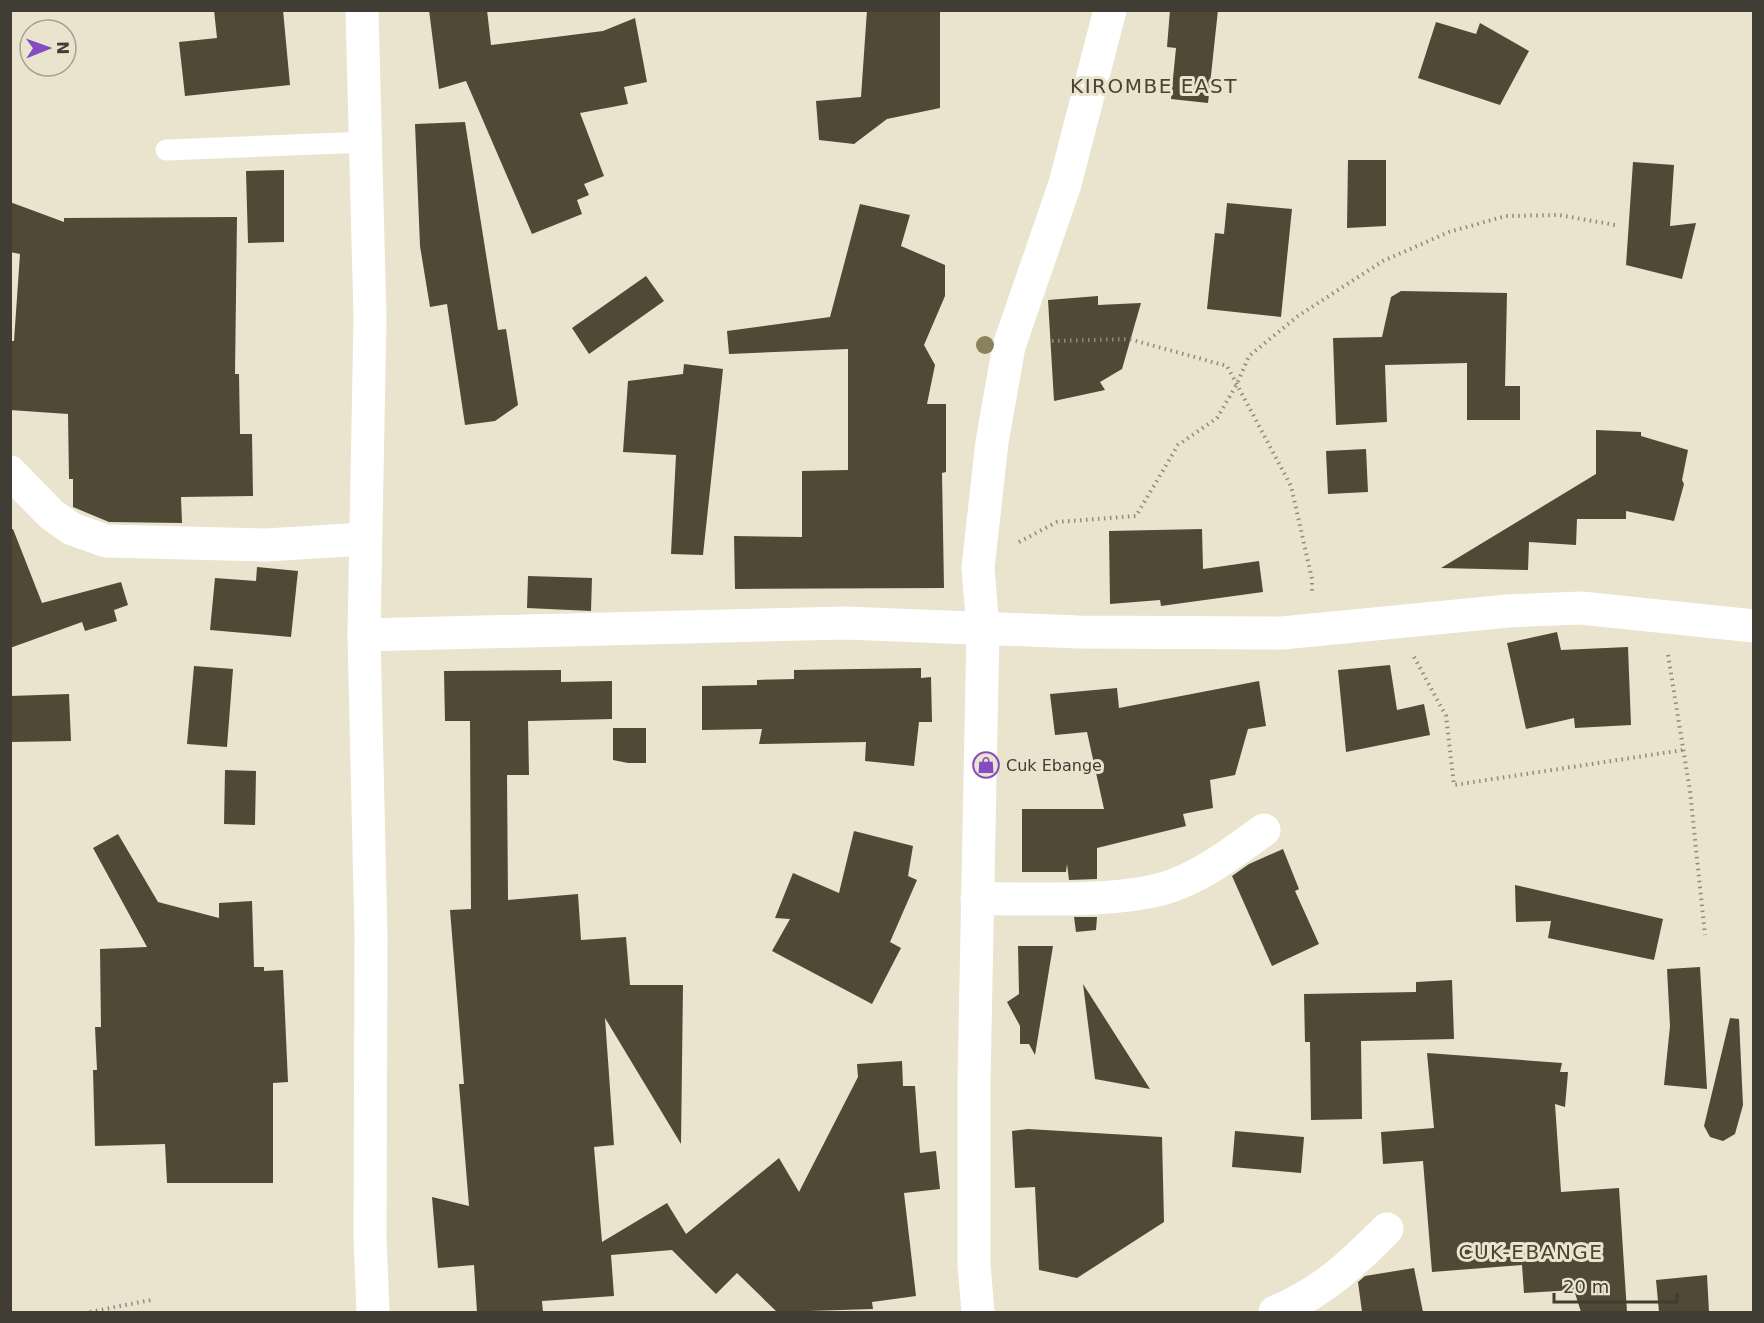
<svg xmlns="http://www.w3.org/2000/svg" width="1764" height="1323" font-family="'DejaVu Sans',sans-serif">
	<rect width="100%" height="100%" fill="#eae3cd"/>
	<path fill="#4f4936" d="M214,10H283L290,85L185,96L179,42L217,38Z
		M429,10H487L491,45L603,31L635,18L647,82L624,87L628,104L580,113L604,176L584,184L589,195L577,200L582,214L532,234L466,81L439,89Z
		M867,10H940V108L887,119L854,144L819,140L816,101L861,97Z
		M1170,10H1218L1208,103L1171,99L1176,48L1167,47Z
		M1436,22L1476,34L1480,23L1529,51L1500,105L1418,78Z
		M465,122L498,330L506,329L518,405L495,421L465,425L447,304L430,307L420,246L415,124Z
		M1348,160H1386V226L1347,228Z
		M1633,162L1674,165L1670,226L1696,223L1682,279L1626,265Z
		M284,170V242L248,243L246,171Z
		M10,202L64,222V218L237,217L235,374H239L240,434H252L253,496L181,497L182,523L109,522L73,507V479H69L68,414L10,410V341H14L20,254L10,252Z
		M1227,203L1292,209L1281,317L1207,309L1215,233L1224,234Z
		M860,204L910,215L901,246L945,265V296L924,345L935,365L927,404H946V472L942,473L944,588L735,589L734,536L802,537V471L848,470V349L729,354L727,331L830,317Z
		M646,276L664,301L589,354L572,328Z
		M1401,291L1507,293L1505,386H1520V420H1467V363L1385,365L1387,422L1336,425L1333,338L1382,337L1391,297Z
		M1098,296V305L1141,303L1122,369L1100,382L1105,390L1054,401L1048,300Z
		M684,364L723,369L703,555L671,554L676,455L623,452L628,381L683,374Z
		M1596,430L1641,432V436L1688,450L1682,480L1684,484L1674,521L1626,511V519H1577L1576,545L1529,542L1528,570L1441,568L1596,474Z
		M1366,449L1368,492L1328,494L1326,451Z
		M13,529L42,603L121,582L128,605L114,610L117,621L85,631L82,622L10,648V530Z
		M1202,529L1203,569L1259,561L1263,592L1161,606L1160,600L1110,604L1109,531Z
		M257,567L298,571L291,637L210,630L215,578L256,581Z
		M528,576L592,578L591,611L527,608Z
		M1557,632L1561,650L1628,647L1631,725L1575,728L1574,718L1526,729L1507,643Z
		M1390,665L1397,710L1424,704L1430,735L1346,752L1338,670Z
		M194,666L233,669L227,747L187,744Z
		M921,668V678L931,677L932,722H919L914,766L865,761L866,742L759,744L762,729L702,730V686L757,685V680L794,679V670Z
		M561,670V682L612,681V719L528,721L529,775H507L508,900L578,894L581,940L626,937L630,985H683L681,1144L605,1018L614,1145L594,1147L602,1242L667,1203L686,1234L779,1158L799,1192L858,1077L857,1064L902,1061L903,1086H915L920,1153L936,1151L940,1189L904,1193L916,1296L872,1302L873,1309L777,1312L737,1273L716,1294L672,1250L611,1255L614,1296L542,1301L543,1312H477L474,1265L438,1268L432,1197L469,1206L459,1084H464L450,910L471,909L470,721H445L444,671Z
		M1259,681L1266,726L1248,729L1235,775L1210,780L1213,808L1183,814L1186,826L1097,848V879L1069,880L1067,864L1066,872H1022V809H1104L1087,732L1055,735L1050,694L1117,688L1119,708Z
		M69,694L71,741L10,742V696Z
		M613,728H646V763H628L613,760Z
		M225,770L256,771L255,825L224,824Z
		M854,831L913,846L908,876L917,880L890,942L901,948L872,1004L772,951L790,919L775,918L793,873L839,893Z
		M118,834L158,902L219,918V903L252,901L254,967H264V971L283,970L288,1082L273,1083V1183H167L165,1144L95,1146L93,1070H97L95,1027H101L100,949L147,947L93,848Z
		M1283,849L1299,889L1295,891L1319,944L1272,966L1232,876L1249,864Z
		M1515,885L1663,919L1654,960L1548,938L1551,921L1516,922Z
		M1074,917H1097L1096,930L1076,932Z
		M1018,946H1053L1035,1055L1029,1044H1020V1026L1007,1002L1019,994Z
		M1700,967L1707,1089L1664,1085L1670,1026L1667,969Z
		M1452,980L1454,1039L1361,1041L1362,1119L1311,1120L1310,1042H1305L1304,994L1416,992V982Z
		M1083,984L1150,1089L1095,1079Z
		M1730,1018L1739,1019L1743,1105L1735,1134L1723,1141L1710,1137L1704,1126Z
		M1427,1053L1562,1063L1560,1072H1568L1565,1107L1555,1104L1561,1192L1619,1188L1627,1312H1581L1574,1290L1524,1293L1522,1265L1432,1272L1423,1161L1383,1164L1381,1132L1434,1128Z
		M1028,1129L1162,1137L1164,1222L1077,1278L1039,1270L1035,1187L1015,1188L1012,1131Z
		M1235,1131L1304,1137L1301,1173L1232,1167Z
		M1414,1268L1423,1312H1362L1358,1282L1365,1276Z
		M1707,1275L1709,1312H1659L1656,1280Z"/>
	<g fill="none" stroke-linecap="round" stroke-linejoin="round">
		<path stroke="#908b7c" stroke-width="4" stroke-dasharray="1.5 4.5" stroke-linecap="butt" d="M1052,341L1129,339L1227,366L1291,486L1312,579V593
			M1019,542L1057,522L1136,516L1178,445L1217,418L1237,384L1249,356L1298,316L1383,261L1449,232L1506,216L1559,215L1615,225
			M1668,655L1690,791L1705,935
			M1414,657L1446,716L1454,785L1683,750
			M90,1312L151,1300"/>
		<path stroke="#fff" stroke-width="21" d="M166,150L366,142"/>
		<path stroke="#fff" stroke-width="33" d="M10,472L52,515L72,529L106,541L266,545L364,539
			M364,635L845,623L1078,632L1282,633L1508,611L1581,608L1754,626
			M977,899C1031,898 1114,903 1165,888C1202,877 1233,852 1264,830
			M978,1312L974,1265V1082L983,629L978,568L992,442L1009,346L1065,184L1110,10
			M1275,1312C1323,1292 1351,1265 1387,1229"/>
		<path stroke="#fff" stroke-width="33" d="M362,10L370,318L364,635L371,935L370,1238L373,1312"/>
	</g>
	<circle fill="#8a805c" cx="985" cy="345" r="9"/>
	<defs>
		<g id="shop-ring" transform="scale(1.35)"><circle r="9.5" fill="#eae3cd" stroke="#844bc2" stroke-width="1.5"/><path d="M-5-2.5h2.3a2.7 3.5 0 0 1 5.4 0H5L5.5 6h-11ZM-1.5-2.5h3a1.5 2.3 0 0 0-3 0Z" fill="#844bc2"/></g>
	</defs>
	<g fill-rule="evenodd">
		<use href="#shop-ring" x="986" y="765"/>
	</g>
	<g text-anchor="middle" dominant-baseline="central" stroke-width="6" stroke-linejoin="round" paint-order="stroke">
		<g font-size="16" fill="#403d34" stroke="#eae3cd" text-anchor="start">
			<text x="1006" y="765">Cuk Ebange</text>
		</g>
		<g font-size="20" letter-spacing="1.5" fill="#494331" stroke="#eae3cd">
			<text x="1154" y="86">KIROMBE EAST</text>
			<text x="1531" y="1252">CUK-EBANGE</text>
		</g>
	</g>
	<rect width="1764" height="1323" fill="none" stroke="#403d34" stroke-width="24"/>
	<g transform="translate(48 48) rotate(89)"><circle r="28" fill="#eae3cd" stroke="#a6a190" stroke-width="1.5"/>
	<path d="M0-4.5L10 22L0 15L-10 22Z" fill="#844bc2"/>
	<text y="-9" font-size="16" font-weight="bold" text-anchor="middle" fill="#403d34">N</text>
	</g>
	<path d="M1554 1293v9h123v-9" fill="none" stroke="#403d34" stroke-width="3"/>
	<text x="1563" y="1293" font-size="18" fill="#403d34" stroke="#eae3cd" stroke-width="4.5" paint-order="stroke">20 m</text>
</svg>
